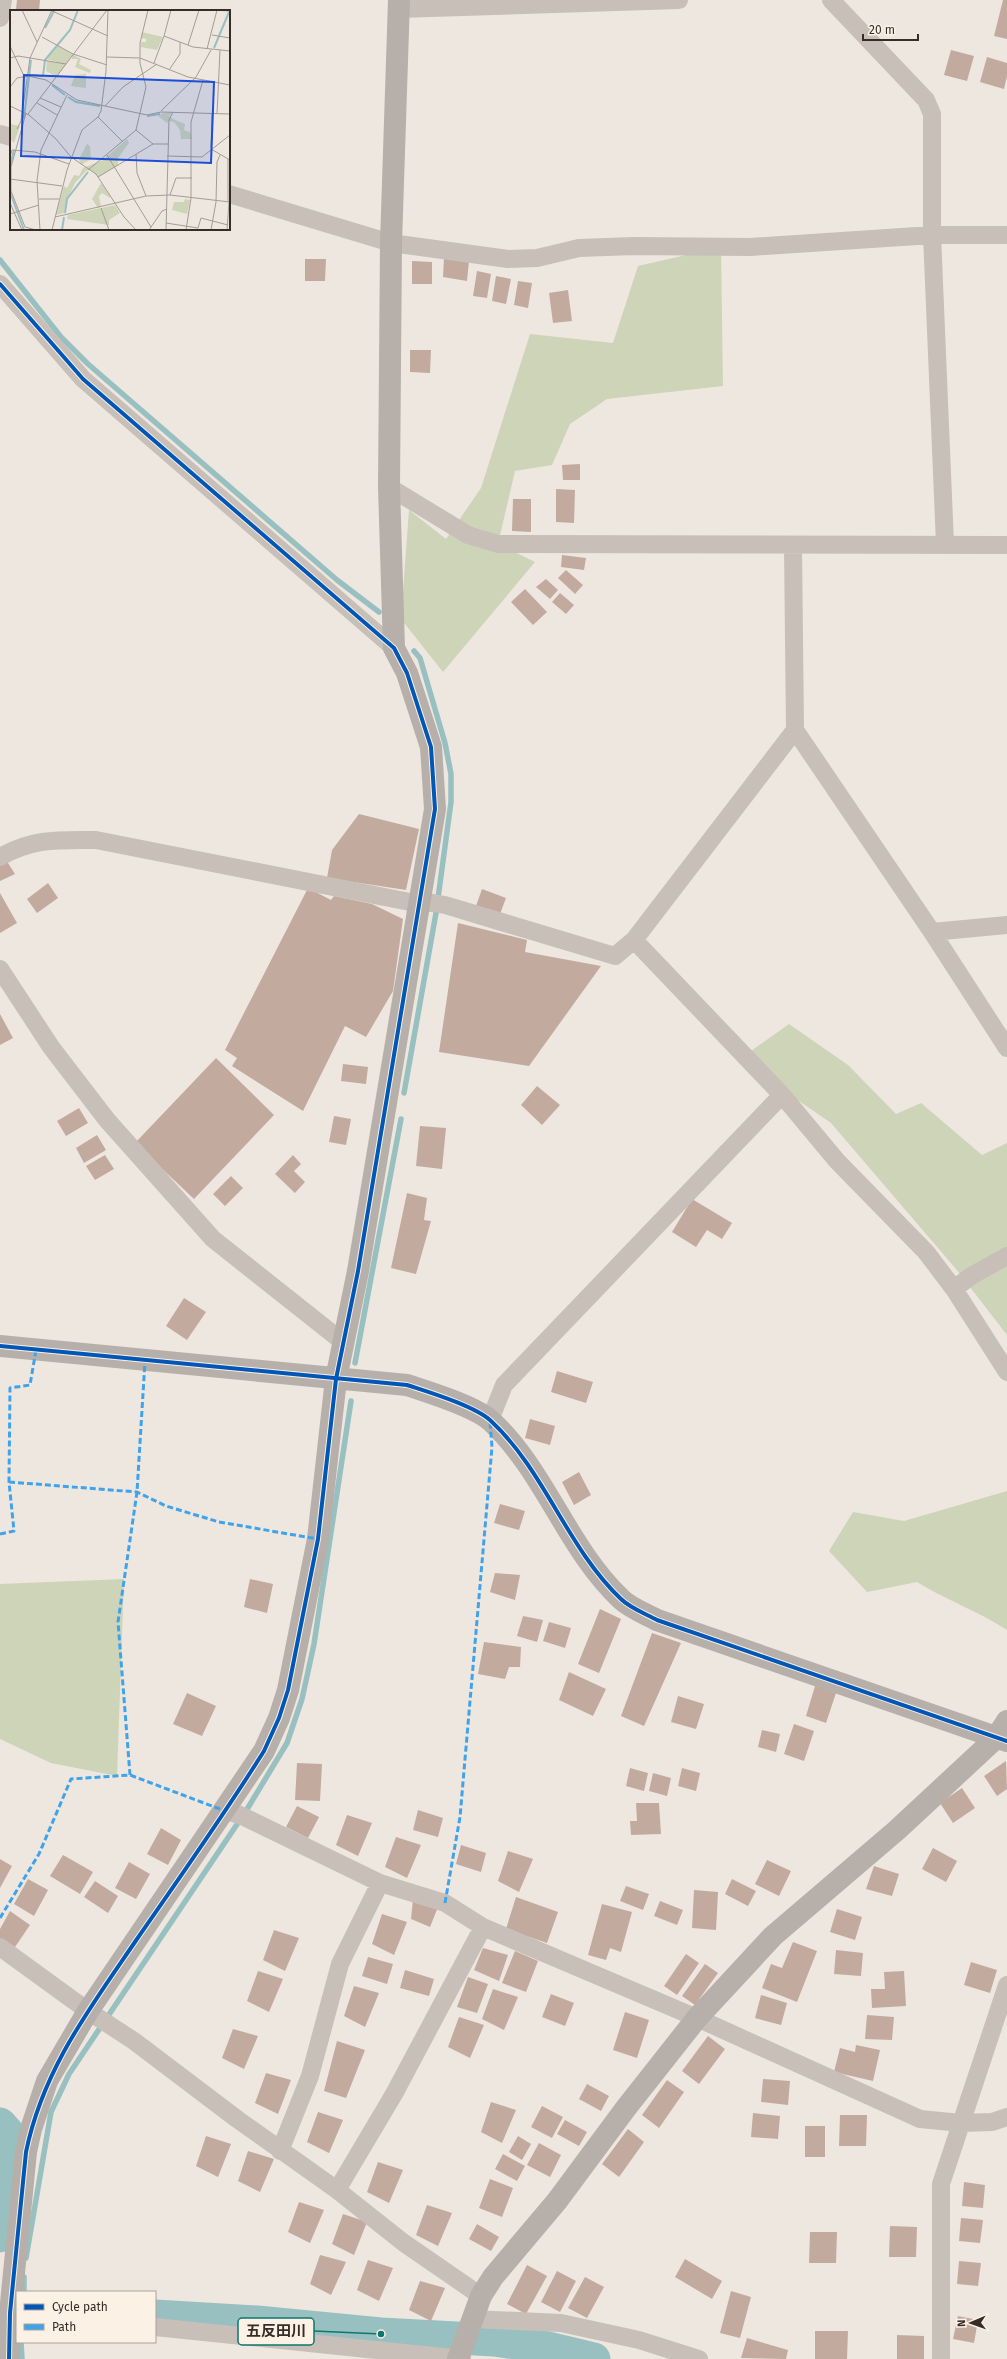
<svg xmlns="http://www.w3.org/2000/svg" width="1007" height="2359" font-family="'Fira Sans','Noto Sans JP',sans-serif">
	<rect width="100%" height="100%" fill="#eee7df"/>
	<path fill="#ced4b7" d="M721,247L723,386L607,399L570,424L552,465L515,471L498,544L535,562L443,672L401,619L409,510L446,539L481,488L530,334L613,343L638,266Z
		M789,1024L848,1065L896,1114L921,1103L982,1155L1007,1143V1335L956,1269L831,1123L767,1079L751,1051Z
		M1007,1491V1630C978,1611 946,1600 917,1582L867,1592L829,1551L853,1512L904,1521Z
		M124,1579L117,1776L51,1763L0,1739V1584Z"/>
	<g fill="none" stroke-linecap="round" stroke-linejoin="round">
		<path stroke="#99c0c0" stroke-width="5.5" d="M0,260L61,337L88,364L337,580L379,612
			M404,1093L436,913L451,802V774L445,743L420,658L414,651
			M355,1363L401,1119
			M26,2258L51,2112L69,2074L246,1811L287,1743L302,1699L314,1644L351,1401
			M24,2292V2277
			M21,2342L22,2359"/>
		<path stroke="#99c0c0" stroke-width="33" d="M0,2124L8,2133L11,2142L6,2202L0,2236
			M155,2316L257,2322L381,2334L494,2340L544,2347L594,2359"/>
	</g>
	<path fill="#c3aa9f" d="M17,0H40L39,11L16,9Z
		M1003,0H1007V39L994,36Z
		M951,50L974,56L967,81L944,75Z
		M987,57L1007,63V76L1004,89L980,82Z
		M444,258L469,261L467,281L443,277Z
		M305,259H326L325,281H305Z
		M412,261L432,262V284H412Z
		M477,271L491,274L487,298L473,296Z
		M496,276L511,279L506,304L492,301Z
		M518,281L532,283L528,308L514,305Z
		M568,290L572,321L553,323L549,293Z
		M410,350H431L430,373L410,372Z
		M580,464V480H563L562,465Z
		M556,489L575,490L574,523L556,522Z
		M513,499H531V532L512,531Z
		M562,555L586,558L584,570L561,567Z
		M566,570L583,585L575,594L558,578Z
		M546,579L558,590L550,599L536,587Z
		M525,589L547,612L533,625L511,602Z
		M560,593L574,605L566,614L552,602Z
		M359,814L419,829L406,890L327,878L332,850Z
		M6,860L15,874L0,881V864Z
		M48,883L58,898L37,913L27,899Z
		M308,888L331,900L334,896L372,904L403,919L393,991L366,1037L345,1026L303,1111L232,1066L237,1058L225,1050Z
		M482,889L506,898L500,914L476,906Z
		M0,893L17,923L0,933Z
		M458,923L527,940L525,952L601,966L529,1066L439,1052Z
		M0,1014L13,1038L0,1045Z
		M216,1058L274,1115L194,1199L135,1143Z
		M343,1064L368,1067L366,1084L341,1081Z
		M537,1086L560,1105L542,1125L521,1105Z
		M79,1108L88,1123L66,1136L57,1121Z
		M334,1116L351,1119L346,1145L329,1142Z
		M420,1126L446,1128L442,1169L416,1166Z
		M97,1135L106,1150L84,1163L76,1148Z
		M105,1155L114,1169L95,1180L86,1166Z
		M293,1155L301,1164L294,1171L305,1182L295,1193L275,1174Z
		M231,1176L243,1188L225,1206L213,1194Z
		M407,1193L427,1198L424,1220L431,1221L416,1274L391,1268Z
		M692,1199L732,1223L722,1239L707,1230L696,1247L672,1232Z
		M184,1298L206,1312L187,1340L166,1326Z
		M557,1371L593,1382L586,1403L551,1392Z
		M530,1419L555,1426L550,1445L525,1438Z
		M579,1472L591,1495L574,1505L562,1482Z
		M500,1504L525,1511L519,1530L494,1523Z
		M495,1573L520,1575L515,1600L490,1592Z
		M250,1579L273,1584L267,1613L244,1607Z
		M600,1609L621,1619L599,1673L578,1664Z
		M523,1616L543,1620L537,1642L517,1636Z
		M549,1622L571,1628L565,1648L543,1641Z
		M652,1633L681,1643L644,1726L621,1716Z
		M484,1642L521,1647L520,1667H509L505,1679L478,1674Z
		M569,1672L606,1689L593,1716L559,1700Z
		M815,1686L836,1693L826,1723L806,1716Z
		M187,1693L216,1706L202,1736L173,1724Z
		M678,1696L704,1704L696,1729L671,1722Z
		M794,1724L814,1731L804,1761L784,1754Z
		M762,1730L780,1734L776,1752L758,1747Z
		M1006,1761L1007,1789L997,1796L984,1776Z
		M297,1763L322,1764L320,1801L295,1800Z
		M630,1768L648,1773L644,1791L626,1786Z
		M682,1768L700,1773L696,1791L678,1786Z
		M653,1773L671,1778L667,1796L649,1791Z
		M962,1788L975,1808L953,1823L940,1803Z
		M636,1803H659L661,1834L631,1835L630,1821H637Z
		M297,1806L319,1817L308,1838L286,1827Z
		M418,1810L443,1818L438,1837L413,1830Z
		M347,1815L372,1823L358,1856L336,1845Z
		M161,1828L181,1840L168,1865L147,1854Z
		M396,1837L421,1845L407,1878L385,1867Z
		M461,1845L486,1853L481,1872L456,1864Z
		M933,1848L957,1861L946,1882L922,1869Z
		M508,1851L533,1859L519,1892L498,1881Z
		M63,1855L93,1872L80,1894L50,1876Z
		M0,1859L12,1866L0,1888Z
		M767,1860L791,1871L779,1896L755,1884Z
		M129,1862L150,1874L136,1899L115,1888Z
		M874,1866L899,1874L892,1896L866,1889Z
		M28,1879L48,1890L34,1916L14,1904Z
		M732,1879L756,1891L748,1906L725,1894Z
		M95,1881L118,1896L108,1913L84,1897Z
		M626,1886L649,1894L643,1910L620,1901Z
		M694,1890L718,1892L716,1930L692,1928Z
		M516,1897L558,1912L547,1943L506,1929Z
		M413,1899L438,1907L430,1927L411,1919Z
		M660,1901L683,1910L677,1925L654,1916Z
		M602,1904L632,1912L621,1952L610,1948L606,1960L588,1955Z
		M837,1909L862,1917L855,1940L830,1932Z
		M10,1911L30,1925L15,1947L0,1939V1929Z
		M382,1914L407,1922L394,1955L372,1944Z
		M274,1930L299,1938L285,1971L263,1960Z
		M793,1942L817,1951L797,2002L762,1988L771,1964L782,1968Z
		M483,1948L508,1955L499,1981L474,1970Z
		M836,1950L863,1953L861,1976L834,1974Z
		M515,1951L538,1961L526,1992L502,1983Z
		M686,1954L699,1963L677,1995L664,1986Z
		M368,1957L393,1964L387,1984L362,1976Z
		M971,1962L997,1970L990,1993L964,1985Z
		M705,1964L718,1973L695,2005L682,1996Z
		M405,1970L434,1979L429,1996L400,1988Z
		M258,1971L283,1979L269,2012L247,2001Z
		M904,1971L906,2006L872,2008L871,1989H885L884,1972Z
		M468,1977L488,1984L477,2013L457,2007Z
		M354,1986L379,1993L365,2027L344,2016Z
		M493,1989L518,1997L504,2030L482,2019Z
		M551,1994L574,2003L565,2026L542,2017Z
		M761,1995L787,2003L781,2025L755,2018Z
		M625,2012L649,2020L637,2058L613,2050Z
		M867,2015L894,2017L892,2040L865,2039Z
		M459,2017L484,2025L470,2058L448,2047Z
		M233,2029L258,2036L244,2069L222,2058Z
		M708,2036L725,2049L699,2084L682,2071Z
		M337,2041L365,2050L346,2098L324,2091Z
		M856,2045L880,2050L873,2081L834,2072L840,2048L855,2052Z
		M266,2073L291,2080L278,2114L255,2103Z
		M763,2079L790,2081L788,2105L761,2102Z
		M667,2080L684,2092L659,2128L642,2115Z
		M587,2084L609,2096L601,2111L579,2099Z
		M491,2102L516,2110L502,2143L481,2132Z
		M542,2106L563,2117L552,2138L531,2127Z
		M318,2112L343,2120L329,2153L307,2142Z
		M753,2113L780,2116L778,2139L751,2137Z
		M840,2115H867L866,2146H839Z
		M565,2120L587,2132L579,2146L557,2134Z
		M805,2126H825V2157H805Z
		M628,2129L644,2142L619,2177L602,2164Z
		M206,2136L231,2144L218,2177L196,2166Z
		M518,2136L531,2144L522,2160L509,2152Z
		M539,2143L561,2155L550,2177L527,2165Z
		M248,2151L274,2159L260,2192L238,2181Z
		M503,2154L525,2166L517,2181L495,2169Z
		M378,2162L403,2170L389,2203L367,2192Z
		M490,2179L513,2188L502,2217L479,2208Z
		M964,2182L985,2185L983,2208L962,2206Z
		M299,2202L324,2210L310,2243L288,2232Z
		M427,2205L452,2213L438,2246L416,2235Z
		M343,2214L367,2222L354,2255L332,2244Z
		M961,2218L983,2220L980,2243L959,2241Z
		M477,2224L499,2237L491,2251L469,2239Z
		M890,2226L917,2227L916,2257H889Z
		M810,2232H837L836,2263H809Z
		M320,2255L346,2262L331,2295L310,2284Z
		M685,2259L722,2281L712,2299L675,2277Z
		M368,2260L393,2268L379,2301L357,2290Z
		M959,2261L981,2263L978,2286L957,2284Z
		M527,2265L547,2276L526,2314L507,2304Z
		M557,2271L576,2281L560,2312L541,2302Z
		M585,2277L604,2287L587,2318L568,2308Z
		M420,2281L445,2288L431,2321L409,2310Z
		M731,2291L751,2297L740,2338L720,2333Z
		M958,2316L978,2320L974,2343L953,2339Z
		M815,2331H848L847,2359H815Z
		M897,2335L924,2336V2359H897Z
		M747,2338L788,2350L786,2359L741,2358Z"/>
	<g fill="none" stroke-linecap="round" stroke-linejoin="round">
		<path stroke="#c7bfb8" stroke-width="18" d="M831,0L926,100L932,114V235L945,544
			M399,9L679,0
			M0,18L3,0
			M0,134L11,137
			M229,194L391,243L508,259L537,258L579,248L634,246L750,247L932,235H1007
			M0,284L83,379L394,648
			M389,487L468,535L498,544L1007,545
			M793,546L795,730L932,932L1007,1048
			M0,857C34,838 58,840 96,840L420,904L428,902L445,905L615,956L634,940L795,730
			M932,932L1007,925
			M634,940L782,1095L837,1161L926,1252L954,1289L1007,1372
			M0,969L51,1047L107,1120L213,1239L343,1342
			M954,1289L971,1276L1007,1256
			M490,1420L504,1385L782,1095
			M225,1811L240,1815L380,1883L445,1903L483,1927L697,2018L920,2119L961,2123L992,2122L1007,2117
			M0,1947L88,2011L134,2041L237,2119L337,2190L404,2243L481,2296
			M280,2151L310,2076L340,1964L380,1883
			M337,2190L394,2094L483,1927
			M472,2319L561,2323L639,2340L699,2359
			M155,2327L462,2359
			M941,2359V2184L1007,1985"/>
		<path stroke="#b7afa9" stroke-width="22" d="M0,1346L407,1385C428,1392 475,1406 491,1421C545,1471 567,1548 621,1599C630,1608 646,1614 657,1620L1007,1741
			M9,2359L10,2313L26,2152L31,2129L47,2081L88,2011L264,1751L279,1718L288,1690L318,1539L336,1379L358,1271L435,809L431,747L407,673L394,648L389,487L391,243L399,0
			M458,2359L481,2296L493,2277L557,2201L626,2108L697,2018L773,1936L897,1830L996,1738L1007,1721"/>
		<path stroke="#3fa3eb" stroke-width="3" stroke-dasharray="6 3" stroke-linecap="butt" d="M9,1482L137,1492L166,1506L219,1522L318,1539
			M0,1534L14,1531L9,1482L10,1388L30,1385L36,1350
			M130,1775L118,1622L137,1492L145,1361
			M445,1903L460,1817L492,1447L490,1421
			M0,1918L39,1854L71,1779L130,1775L225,1811"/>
		<g stroke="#fbf1e5" stroke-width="6">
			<path id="cycleway" d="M0,284L83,379L394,648L407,673L431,747L435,809L358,1271L336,1379L318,1539L288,1690L279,1718L264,1751C224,1815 180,1877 137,1939C90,2008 43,2069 26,2152L10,2313L9,2359
				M0,1346L407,1385C428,1392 475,1406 491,1421C545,1471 567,1548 621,1599C630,1608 646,1614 657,1620L1007,1741"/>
		</g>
		<use href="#cycleway" stroke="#0057b8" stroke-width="4"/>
	</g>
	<g transform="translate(10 10)">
		<rect width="220" height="220" fill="#eee7df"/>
		<path d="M132,22L153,27L147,40L131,37V32H136V29L131,28ZM48,36L71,49L69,54L81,60L80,63L65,57L68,49H62V46L47,67L36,61L37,51L50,53L37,49ZM76,64V78L61,76L65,65ZM153,103H162L159,106L163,109L175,114L174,120L181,123L182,129H171L170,120L164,112L159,111L157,113L148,106ZM0,114L10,116L4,133L0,129ZM117,129L119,133L108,148V155L89,167L80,160L76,161L65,173L56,192L54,203L46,205L54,176L57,178L64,165L69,166L73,158L93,150ZM77,134L80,136L81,149L71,155L69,149ZM91,173L100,186V188L92,183L89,186L91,197L88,198L82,189ZM175,189L180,190L177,204L162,200L164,192H174ZM105,195L110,203L99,210V215L57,209L58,205Z" fill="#ced4b7"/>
		<path fill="none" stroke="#99c0c0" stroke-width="2" d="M35,18L44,1M204,38L219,2M19,65L33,66L35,50L60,20L68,0M42,75L55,85M58,87L66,92L90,96M137,106L150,104M14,108L21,50M0,156L4,140M0,182L14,220M55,203L57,189L78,162M52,220L54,207"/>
		<path fill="none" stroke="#a59c95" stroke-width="1" d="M12,0L27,32M40,0L98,26M204,0L220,1M202,25L220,28M154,26L183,37L220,41M32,27L63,44L97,55M178,35L189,0M0,36L14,66M197,39L207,0M97,47L130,48L178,67L220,75M0,48L8,46L56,54M144,53L154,26L161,0M159,60L170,44V32M0,77L7,68L18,66L36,70L67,90L137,105L151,102L220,104M30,88L51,97M27,93L47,105M0,96L19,105L46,129L61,147L86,164L114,207L126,220M95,96L113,77L147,54M151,101L186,67L201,40M16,103L1,157V181L15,217L26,220M18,104L97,0M207,104L210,40M88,107L113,132M7,119L11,111L20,48L42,0M126,120L143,134M201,138L202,104M201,139L220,150M126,144L127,163L136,186M97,145L141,217M157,146L192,147L220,125M0,147L2,140L25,142L59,154M218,149V192M78,160L126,120L136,77L130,53V33L138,0M88,167L143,134H158M0,169L52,176M160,185L166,168H182M29,189H49M0,193L12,220M91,198L99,220M0,204L29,195M45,207L136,186L160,185L220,192M156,213L188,218L191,208L218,215M30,220L27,171L31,140L57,85M42,220L57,160L72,120L88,107L91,101L96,61L98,0M139,220L152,201L157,199M156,220L159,110L163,102M176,220L181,188V112L193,70M201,220L206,192L207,152L210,145M217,220L219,192"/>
		<path fill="#1d4ed8" fill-opacity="0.15" stroke="#1d4ed8" stroke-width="2" d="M14,65L204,72L201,153L11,146Z"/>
		<rect width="220" height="220" fill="none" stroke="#372c26" stroke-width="2"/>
	</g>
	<path fill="none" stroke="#0f766e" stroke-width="1.5" d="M381 2334L314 2331"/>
	<circle fill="#0f766e" stroke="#fbf1e5" stroke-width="1.5" cx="381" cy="2334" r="4"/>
	<rect fill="#fbf1e5" stroke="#0f766e" stroke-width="1.5" x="238" y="2318" width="76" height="27" rx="4"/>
	<g font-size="15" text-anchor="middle" font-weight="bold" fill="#372c26">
		<text x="276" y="2336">五反田川</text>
	</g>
	<rect x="16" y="2291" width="140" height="52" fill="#fbf1e5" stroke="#ada299"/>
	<rect x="24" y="2304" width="20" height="6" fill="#0057b8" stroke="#ada299"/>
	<text x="52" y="2311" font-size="12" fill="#372c26">Cycle path</text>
	<rect x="24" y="2324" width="20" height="6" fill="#3fa3eb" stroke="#ada299"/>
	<text x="52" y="2331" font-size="12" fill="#372c26">Path</text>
	<g transform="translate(971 2323) rotate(268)" stroke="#fbf1e5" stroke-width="3" paint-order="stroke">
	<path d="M0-3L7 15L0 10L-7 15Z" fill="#372c26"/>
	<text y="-6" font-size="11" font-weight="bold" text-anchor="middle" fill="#372c26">N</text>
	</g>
	<path d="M863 34v6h55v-6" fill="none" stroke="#372c26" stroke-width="2"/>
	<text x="869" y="34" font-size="12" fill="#372c26" stroke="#fbf1e5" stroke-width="3" paint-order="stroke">20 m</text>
</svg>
